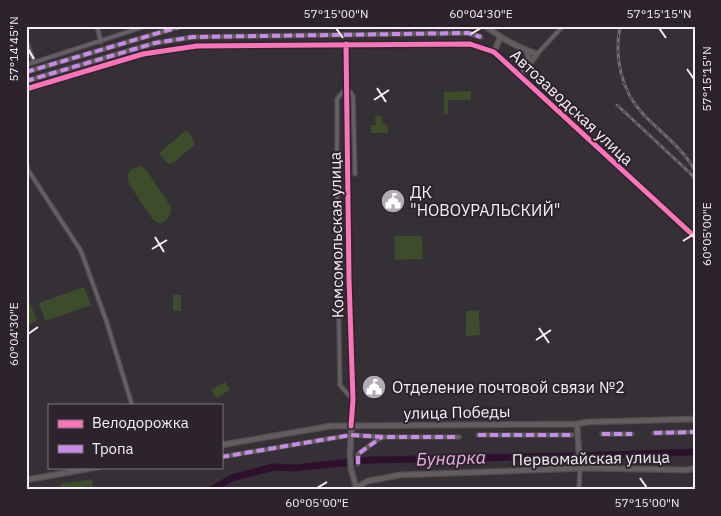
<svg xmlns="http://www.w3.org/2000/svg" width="721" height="516" font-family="'IBM Plex Sans',sans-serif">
	<rect width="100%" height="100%" fill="#353035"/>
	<path fill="#3d4c2b" d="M471,91V100H448V114H444V92Z
		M375,116H382V124L387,125L388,133H371V125H376Z
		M187,131L195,142L194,145L173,163L168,164L160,155V152L184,132Z
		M141,166L147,171L171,207C171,216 168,220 160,224L153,220L129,184L127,176L131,169Z
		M394,236H422L423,259L395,260Z
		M84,287L91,305L45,321L39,303Z
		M26,293L37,320L26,328Z
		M173,295H181V311H173Z
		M479,310L480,335L466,336V311Z
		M225,382L230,390L216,398L211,390Z
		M92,479L93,490H59L61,484Z"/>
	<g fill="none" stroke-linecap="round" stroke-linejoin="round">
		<path stroke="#2e0f2e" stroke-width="7" d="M211,490L232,478L274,467L294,468L371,460L579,456L695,452"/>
		<g stroke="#504c50" stroke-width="5.5">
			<path id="street" d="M97,26L101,42
				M26,40L34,62
				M537,54L563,26
				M26,65L146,26
				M26,72L182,26
				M26,81L155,43L193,37L468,33L481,37
				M26,163L28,170L81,251L106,320L132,405
				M353,400L340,385L337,221V99L347,87L353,96L355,174
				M654,433L695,432
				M602,434H632
				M478,435H572
				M221,457L351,435L382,437H459
				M358,464V454L381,437
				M579,490L580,469"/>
		</g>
		<g stroke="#504c50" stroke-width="7">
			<path id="secondary" d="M485,26C501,38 518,48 537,54L529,64
				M346,44L349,279L353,400L350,454L351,469L356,487
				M494,52L500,38
				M519,76L529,64L527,51
				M26,89L143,54L197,46L470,44L494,52L695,237
				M577,424L580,469
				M221,445L331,426L577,424L588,422L695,419
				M26,480L98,467
				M352,490L368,481L400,475L587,468L687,470L695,468"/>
		</g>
		<use href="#street" stroke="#646064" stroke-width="3"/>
		<use href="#secondary" stroke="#605e5e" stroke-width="4.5"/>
		<g stroke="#706c70" stroke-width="3">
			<path id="rail" d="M620,26C614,57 621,91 643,114C661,133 682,147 695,171
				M617,105L691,174L695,180"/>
		</g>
		<use href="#rail" stroke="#2d232d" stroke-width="1" stroke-dasharray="4" stroke-linecap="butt"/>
		<path stroke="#ca8be6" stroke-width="4" stroke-dasharray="8 4" stroke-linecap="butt" d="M26,72L182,26
			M26,81L155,43L193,37L468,33L481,37
			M654,433L695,432
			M602,434H632
			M478,435H572
			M221,457L351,435L382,437H459
			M358,464V454L382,437"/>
		<g stroke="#2d232d" stroke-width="8">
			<path id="cycleway" d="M346,44L349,279L353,400L351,426
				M26,89L143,54L197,46L470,44L494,52L695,237"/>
		</g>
		<use href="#cycleway" stroke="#fb73b8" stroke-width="5"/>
	</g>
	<path fill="none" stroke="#f6eff5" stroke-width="2" d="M336,28L343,38M659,28L666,38M471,34L481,28M28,49L34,59M687,69L694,79M377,88L386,102M374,100L389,90M155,237L164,252M683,241L694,234M152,249L167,240M539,328L549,343M28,334L38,327M536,340L551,330M640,478L647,488M317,488L327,482"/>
	<defs>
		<g id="civic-disc" transform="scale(1.25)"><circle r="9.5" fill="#b2acb2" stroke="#2d232d"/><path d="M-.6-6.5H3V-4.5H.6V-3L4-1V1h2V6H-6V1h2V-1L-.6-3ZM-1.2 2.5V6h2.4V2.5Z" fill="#fff"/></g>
	</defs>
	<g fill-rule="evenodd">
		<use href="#civic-disc" x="393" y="201"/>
		<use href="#civic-disc" x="374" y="387"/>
	</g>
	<g text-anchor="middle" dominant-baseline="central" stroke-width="4" stroke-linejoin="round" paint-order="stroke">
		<g font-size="16" fill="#f6eff5" stroke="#2d232d">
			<text transform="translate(572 107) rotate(43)">Автозаводская улица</text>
			<text transform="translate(336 235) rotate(-91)">Комсомольская улица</text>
			<text transform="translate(457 412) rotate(-1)">улица Победы</text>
			<text transform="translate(591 458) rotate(-1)">Первомайская улица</text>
		</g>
		<g font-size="16" fill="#f6eff5" stroke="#2d232d" text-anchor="start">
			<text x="410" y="192">ДК<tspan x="410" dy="18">"НОВОУРАЛЬСКИЙ"</tspan></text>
			<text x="392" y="387">Отделение почтовой связи №2</text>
		</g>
		<g font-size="18" font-style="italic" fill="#eaade6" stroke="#2d232d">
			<text transform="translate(451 458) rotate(-2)">Бунарка</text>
		</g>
	</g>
	<rect width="721" height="516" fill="none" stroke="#2d232d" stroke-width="55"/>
	<rect x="48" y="404" width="175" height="65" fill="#2d232d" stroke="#7d757d"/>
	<rect x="58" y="420" width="25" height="8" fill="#fb73b8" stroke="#7d757d"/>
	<text x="92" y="428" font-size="15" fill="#f6eff5">Велодорожка</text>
	<rect x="58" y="445" width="25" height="8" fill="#ca8be6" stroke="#7d757d"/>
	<text x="92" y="454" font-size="15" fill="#f6eff5">Тропа</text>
	<rect x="28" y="28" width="666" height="460" fill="none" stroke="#f6eff5" stroke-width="2"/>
	<g font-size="12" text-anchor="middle" fill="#f6eff5">
		<text x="336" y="18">57°15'00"N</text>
		<text x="481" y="18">60°04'30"E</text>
		<text x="659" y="18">57°15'15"N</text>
		<text transform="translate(14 49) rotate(-90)" y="4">57°14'45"N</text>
		<text transform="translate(707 79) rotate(-90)" y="4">57°15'15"N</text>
		<text transform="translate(707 234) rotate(-90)" y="4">60°05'00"E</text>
		<text transform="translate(14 334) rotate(-90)" y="4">60°04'30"E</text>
		<text x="317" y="507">60°05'00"E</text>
		<text x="647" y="507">57°15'00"N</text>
	</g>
</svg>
